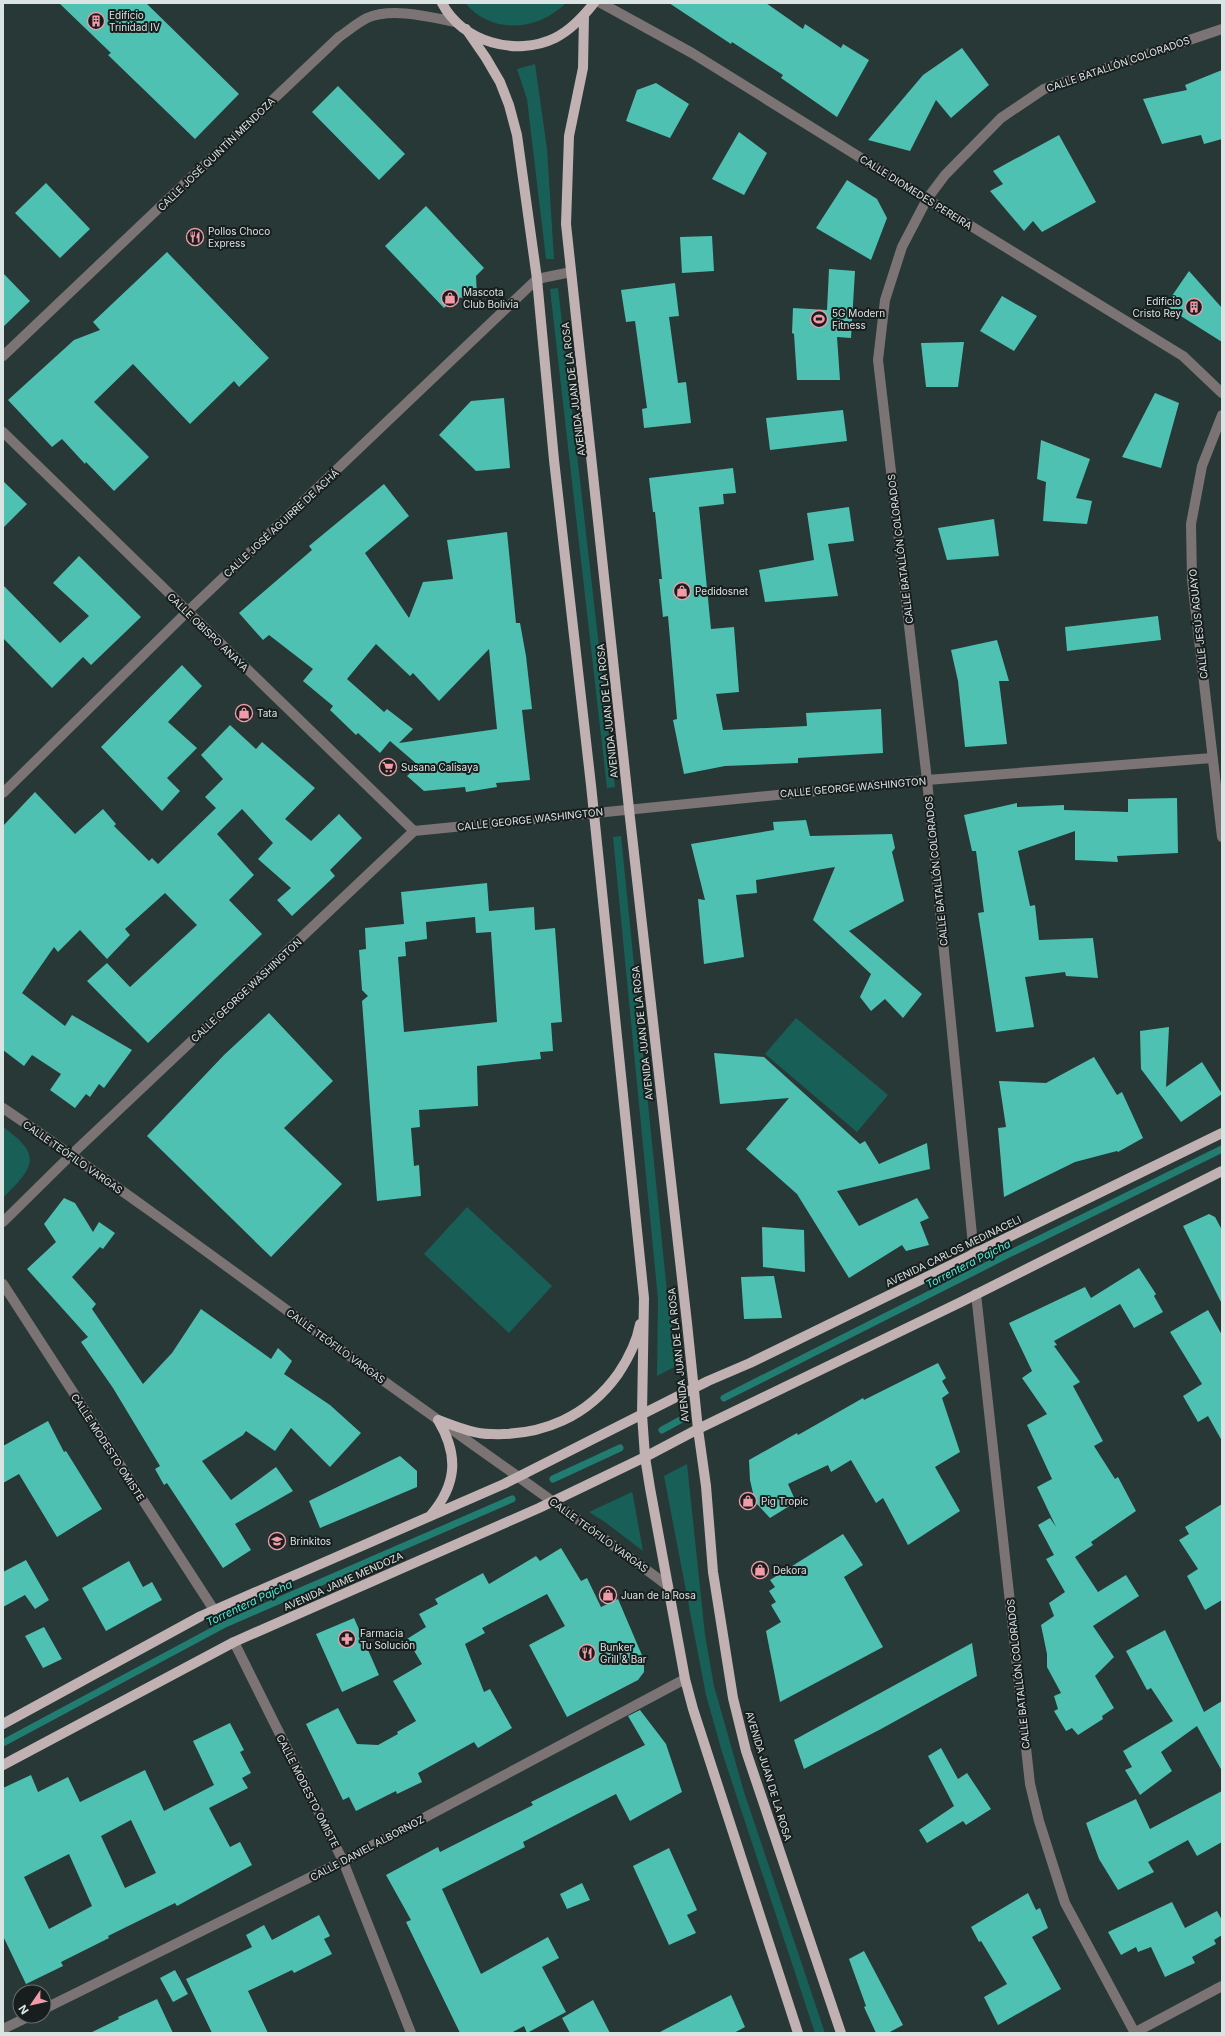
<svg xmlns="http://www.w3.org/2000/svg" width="1225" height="2036" font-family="Inter,sans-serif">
	<rect width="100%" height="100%" fill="#283836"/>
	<path fill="#186057" d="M465,3H566C538,31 492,35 465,3Z
		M535,64L547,149L554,259H546L527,99L517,69Z
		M558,288L615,787L607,788L550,289Z
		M621,836L668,1302L678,1365L657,1376L658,1299L613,837Z
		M796,1018L888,1095L857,1132L765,1054Z
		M3,1127C44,1156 33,1167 3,1198Z
		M467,1207L552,1286L509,1333L424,1254Z
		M687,1464L705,1635L714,1686L744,1792L825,2033H815L722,1752L706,1695L664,1476Z
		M632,1492L633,1496L643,1551L605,1522L589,1512Z"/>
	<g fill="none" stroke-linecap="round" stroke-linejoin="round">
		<path stroke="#217d72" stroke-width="7" d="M724,1398L1007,1255L1222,1149
			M662,1430L682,1419
			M553,1479L620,1448
			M3,1743L225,1624L512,1499"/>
	</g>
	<path fill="#4ec1b2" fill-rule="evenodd" d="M59,3H146L239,94L195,139L108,55L111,53Z
		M669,3H766L803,29L805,24L841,48L843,44L869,60L837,117L781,78L783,75L732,42L731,44Z
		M962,48L989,85L951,118L936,100L910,151L868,140L923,75Z
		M1222,70V139L1204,144L1201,135L1162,144L1143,99L1187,90L1185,85Z
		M656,83L689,104L670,138L626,121L637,90Z
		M338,86L405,154L379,180L312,112Z
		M739,132L767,153L744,195L712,179Z
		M1059,135L1096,202L1042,232L1033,221L1024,231L990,191L1003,184L993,171Z
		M847,180L877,199L887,218L871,260L816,228Z
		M46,183L90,229L60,258L15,213Z
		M426,206L484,268L476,276L477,297L455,298L444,308L385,246Z
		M712,236L714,271L682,273L680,237Z
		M167,252L269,358L239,387L234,381L190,424L133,364L94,402L149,457L114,491L86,462L85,464L62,439L52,447L8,400L74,340L100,330L93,322Z
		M829,269L855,271L851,338L837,337L840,380H797L794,334L792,333L793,308L827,310Z
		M1189,271L1222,308V342L1165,306Z
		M3,273L30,301L3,327Z
		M675,283L679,316L669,317L678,383L686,382L691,423L644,428L642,409L647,408L635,321L626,322L621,290Z
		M1002,296L1037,316L1014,351L980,331Z
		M964,342L958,387H926L921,343Z
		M1155,393L1179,403L1161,468L1122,457Z
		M504,398L510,468L476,471L439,435L471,401Z
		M843,410L847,441L770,450L766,418Z
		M1041,440L1090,459L1076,498L1092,501L1087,524L1043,521L1046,482L1037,479Z
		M733,468L736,493L723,494L724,504L699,507L711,629L734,627L739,692L716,694L723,730L807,726L806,713L881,709L883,753L798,758V763L725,766L684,774L673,720L677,719L668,616L663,617L659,579H662L655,512H653L649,478Z
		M3,481L27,504L3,528Z
		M384,484L409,516L365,553L409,618L423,582L453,579L447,540L507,532L516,623H520L526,656L532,709L522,710L530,780L496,783L497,787L466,792L465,787L424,791L407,776L418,765L390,741L380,753L358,733L356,735L330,710L333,706L303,681L313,669L269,635L263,640L239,613L312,550L309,546ZM376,644L410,676L413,673L439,701L489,649L497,729L399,743L413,729L387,709L384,712L347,679Z
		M849,507L854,541L828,544L838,596L765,602L759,570L814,560L807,513Z
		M994,519L999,556L947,560L938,528Z
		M79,556L141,617L91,665L83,657L52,688L3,638V585L60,643L89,616L53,583Z
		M1158,616L1161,640L1067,651L1065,627Z
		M997,640L1009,681H999L1007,744L965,747L958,681L951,650Z
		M182,665L202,686L168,722L197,748L167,778L180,791L162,811L101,747Z
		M230,725L256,749L262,742L315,788L285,819L311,841L339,814L362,838L330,870L335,876L292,916L277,900L291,888L258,859L273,843L242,809L217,834L254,875L229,900L262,934L148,1043L87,981L107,963L130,987L197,925L165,893L125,929L130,935L107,959L80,930L58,952L54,947L22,993L65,1026L72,1015L132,1050L104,1088L99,1084L90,1097L86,1094L75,1108L50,1090L61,1074L32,1055L24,1066L3,1050V826L35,792L75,834L103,809L116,824L114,826L149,861L152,858L158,864L216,808L205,797L223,779L201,755Z
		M1177,798L1178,853L1117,856L1118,862L1075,860V831L1018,851L1030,906L1035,905L1039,940L1093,938L1098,978L1066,976L1065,972L1025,977L1034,1027L996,1032L978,913L984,912L976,851H972L964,815L1017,803V807L1064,805V810L1128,812V799Z
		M806,820L810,836L892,834L895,848L892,852L904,901L849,931L922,994L903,1018L885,999L871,1011L860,997L871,974L813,920L835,867L756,880L757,893L736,895L744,957L704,964L698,899L705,900L691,844L774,830L773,822Z
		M487,883L489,911L534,907L535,930L555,928L562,1022L551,1023L553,1051L540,1052L541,1059L477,1066L478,1106L419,1110L420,1127L411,1128L414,1166L419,1165L421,1196L377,1201L362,1001L368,996L362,990L359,950L366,949L365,928L404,924L401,892ZM475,917L476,933L491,932L497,1022L404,1032L398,957L406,956L405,942L427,939L426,922Z
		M269,1013L333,1081L284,1128L342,1184L271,1257L147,1136L224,1055Z
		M1169,1027L1166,1087L1202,1062L1222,1094L1181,1122L1141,1069L1140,1031Z
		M714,1053L764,1057L860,1144L865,1141L879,1164L927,1143L930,1169L837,1191L859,1226L917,1198L929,1218L920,1222L929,1245L906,1251L902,1245L849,1278L797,1194L746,1149L789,1098L720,1104Z
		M1094,1057L1117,1095L1122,1092L1143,1138L1118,1152L1117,1151L1075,1162L1004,1197L998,1128L1006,1127L999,1081L1046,1083Z
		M64,1198L75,1203L93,1232L99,1222L115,1233L103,1249L100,1247L72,1277L96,1304L92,1309L143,1384L172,1353L201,1309L271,1359L278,1348L292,1361L284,1374L330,1405L361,1433L330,1467L291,1428L275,1451L246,1431L243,1435L202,1461L231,1500L276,1467L293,1491L235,1524L251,1550L223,1568L167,1483L164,1485L155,1469L160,1466L113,1388L81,1342L88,1337L27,1269L56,1242L44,1224Z
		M1209,1214L1215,1217L1222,1230V1304L1183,1226Z
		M762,1227L804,1230L805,1272L763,1267Z
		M1139,1268L1156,1294L1154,1296L1163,1312L1134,1328L1120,1304L1054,1341L1057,1345L1054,1346L1080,1382L1073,1386L1103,1441L1094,1446L1115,1479L1118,1477L1136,1511L1091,1542L1093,1545L1075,1557L1098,1592L1126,1575L1139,1596L1093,1626L1114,1657L1095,1676L1114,1708L1102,1716L1103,1719L1078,1735L1072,1728L1066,1731L1054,1711L1058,1709L1054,1696L1061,1693L1047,1667V1654L1041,1625L1054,1616L1049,1603L1065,1592L1046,1559L1054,1555L1038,1525L1050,1518L1056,1527L1037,1487L1052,1479L1027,1425L1047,1414L1022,1378L1032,1371L1009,1323L1085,1287L1091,1298Z
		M774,1276L782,1318L744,1319L741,1277Z
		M1208,1310L1222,1335V1441L1208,1416L1198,1422L1183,1396L1202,1384L1170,1332Z
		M938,1363L946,1378L942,1381L949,1393L942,1398L960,1452L935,1467L960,1511L908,1545L883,1498L876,1503L851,1460L831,1472L828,1465L788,1484L796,1502L770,1518L755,1502L750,1480L749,1460L797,1433L798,1435L863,1398L864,1400Z
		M48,1421L64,1452L66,1451L102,1509L57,1537L19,1474L3,1483V1446Z
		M400,1456L417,1471V1487L320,1528L309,1501Z
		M1222,1504V1600L1205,1610L1187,1576L1198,1569L1179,1540L1189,1534L1185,1527Z
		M843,1534L863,1565L844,1577L883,1647L780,1702L766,1631L781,1622L771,1605L776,1602L769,1591L775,1587L770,1580Z
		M561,1548L581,1581L587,1578L601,1607L618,1599L644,1660V1672L638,1680L567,1717L529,1645L565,1626L547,1594L482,1628L485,1633L465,1644L484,1692L490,1689L512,1728L478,1748L474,1742L418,1773L422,1782L397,1794L396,1791L356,1811L349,1797L343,1800L306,1724L338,1708L357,1744L378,1745L398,1734L397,1732L416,1721L393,1681L422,1664L407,1639L426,1627L419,1614L438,1604L435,1599L483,1573L489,1584L536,1556L540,1561Z
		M26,1560L49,1600L35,1609L25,1595L3,1607V1572Z
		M129,1561L143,1587L152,1582L162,1600L106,1631L82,1588Z
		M354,1618L379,1675L342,1692L316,1634Z
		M44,1627L62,1659L43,1668L25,1636Z
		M1165,1630L1204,1712L1222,1701V1771L1197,1726L1161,1752L1172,1771L1140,1795L1125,1770L1132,1767L1123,1751L1173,1721L1151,1688L1147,1690L1126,1651Z
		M972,1643L977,1676L881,1729L804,1769L794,1740Z
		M640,1710L666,1744L682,1792L630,1821L616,1794L523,1842L525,1847L442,1889L481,1974L548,1937L559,1958L542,1967L566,2012L527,2033L524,2026L511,2033H460L406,1922L411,1920L386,1875L438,1847L440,1852L533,1805L531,1802L645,1745L628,1716Z
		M230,1723L244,1750L240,1752L251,1773L242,1778L248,1788L209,1808L230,1847L240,1842L252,1865L177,1906L175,1903L108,1936L109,1938L61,1962L63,1966L26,1984L3,1936V1788L31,1775L38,1792L68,1777L80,1802L145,1770L164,1811L214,1785L193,1741ZM131,1820L156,1873L125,1888L101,1836ZM69,1854L92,1906L49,1929L24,1877Z
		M941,1748L958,1779L967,1773L991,1809L966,1825L963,1821L927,1843L919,1830L954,1806L928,1756Z
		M1222,1791V1842L1197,1856L1188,1840L1148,1862L1154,1872L1118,1890L1099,1859L1086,1823L1136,1799L1150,1829Z
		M669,1848L697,1910L687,1915L696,1933L669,1945L633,1866Z
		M582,1883L590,1900L567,1909L560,1894Z
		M1028,1893L1036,1910L1040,1908L1048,1928L1032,1937L1061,1989L998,2025L984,1997L1007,1984L981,1941L979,1942L971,1927Z
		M1172,1902L1185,1928L1217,1911L1222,1920V1935L1214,1940L1216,1944L1192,1957L1195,1963L1165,1977L1151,1947L1138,1952L1136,1947L1121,1955L1108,1932Z
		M319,1915L330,1936L324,1939L332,1954L294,1973L292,1970L248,1991L268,2033H212L186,1979L252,1947L246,1935L264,1925L272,1940Z
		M864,1951L903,2025L888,2033H876L864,2007L866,2006L849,1959Z
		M175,1970L188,1994L173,2002L160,1978Z
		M731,1995L745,2027L734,2033H658Z
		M157,1999L173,2033H90L119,2019L118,2017Z
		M593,2000L610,2033H570L562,2018Z"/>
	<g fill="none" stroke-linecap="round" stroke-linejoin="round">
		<path stroke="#7b7374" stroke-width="10" d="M601,3L692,53L927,199L1183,356L1222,393
			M3,356L339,37C348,31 357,23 367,18C392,7 430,17 456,22
			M1222,415L1202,466L1191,524L1192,580L1222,837
			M3,432L414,831
			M3,793L187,612L537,279L571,272
			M3,1108C131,1195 256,1288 381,1379C477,1448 574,1515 668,1586
			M3,1222L71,1155L414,831L927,780L1212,758
			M974,1255L927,780L878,360L885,300L902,247L927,199L945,175L1001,118L1044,89L1222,29
			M3,1284L214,1610
			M976,1294L1030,1784L1039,1821L1065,1903L1135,2033
			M234,1642L343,1861L411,2033
			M44,2009L343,1861L685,1679
			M3,2029L30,2016
			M1134,2033L1222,1986"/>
		<path stroke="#c1b1b2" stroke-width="10" d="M442,3C462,42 516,57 555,38C571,30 583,17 594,3
			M584,15L583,68L569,136L566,224L629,809L687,1323L698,1429L706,1486L713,1572L733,1698L746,1751L841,2033
			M466,29L486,58L500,82L509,105L517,135L537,279L554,460L591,785L644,1298L642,1414L645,1457L650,1488L685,1679L693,1709L798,2033
			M438,1420C455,1426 473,1434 491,1434C543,1436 588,1416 618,1374C628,1359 637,1341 640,1324
			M431,1515C457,1484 459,1455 438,1420
			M3,1724L201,1616L504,1484L708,1381L750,1363L1222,1133
			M3,1765L234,1642L539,1508L645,1457L698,1429L961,1302L1222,1171"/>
	</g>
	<defs>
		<g id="building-ring" transform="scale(0.9)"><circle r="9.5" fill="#171e1d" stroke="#f39aa8" stroke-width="1.5"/><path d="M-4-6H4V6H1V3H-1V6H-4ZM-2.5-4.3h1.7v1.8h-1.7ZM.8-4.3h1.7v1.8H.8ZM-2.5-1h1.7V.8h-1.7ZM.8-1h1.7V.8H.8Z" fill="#f39aa8"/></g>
		<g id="restaurant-ring" transform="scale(0.9)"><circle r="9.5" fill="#171e1d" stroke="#f39aa8" stroke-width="1.5"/><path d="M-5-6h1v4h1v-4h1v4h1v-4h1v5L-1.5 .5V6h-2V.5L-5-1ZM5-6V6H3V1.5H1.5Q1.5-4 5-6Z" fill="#f39aa8"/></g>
		<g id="shop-ring" transform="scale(0.9)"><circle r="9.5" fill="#171e1d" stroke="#f39aa8" stroke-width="1.5"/><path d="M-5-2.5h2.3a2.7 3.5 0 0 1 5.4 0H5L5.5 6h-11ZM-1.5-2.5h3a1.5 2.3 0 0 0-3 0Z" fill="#f39aa8"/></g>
		<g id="stadium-ring" transform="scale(0.9)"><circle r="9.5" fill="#171e1d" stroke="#f39aa8" stroke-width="1.5"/><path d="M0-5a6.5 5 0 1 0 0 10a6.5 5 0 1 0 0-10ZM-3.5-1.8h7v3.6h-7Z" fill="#f39aa8"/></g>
		<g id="supermarket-ring" transform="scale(0.9)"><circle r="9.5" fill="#171e1d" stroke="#f39aa8" stroke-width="1.5"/><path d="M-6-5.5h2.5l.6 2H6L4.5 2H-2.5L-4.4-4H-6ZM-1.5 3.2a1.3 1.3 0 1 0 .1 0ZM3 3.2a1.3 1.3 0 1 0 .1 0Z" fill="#f39aa8"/></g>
		<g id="school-ring" transform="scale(0.9)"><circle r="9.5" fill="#171e1d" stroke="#f39aa8" stroke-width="1.5"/><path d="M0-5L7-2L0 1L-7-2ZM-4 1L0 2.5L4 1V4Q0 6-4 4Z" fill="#f39aa8"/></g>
		<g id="pharmacy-ring" transform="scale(0.9)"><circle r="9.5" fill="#171e1d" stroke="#f39aa8" stroke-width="1.5"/><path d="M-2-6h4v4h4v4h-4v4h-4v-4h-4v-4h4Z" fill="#f39aa8"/></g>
	</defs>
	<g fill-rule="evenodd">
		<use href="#building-ring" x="96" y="21"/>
		<use href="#restaurant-ring" x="195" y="237"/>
		<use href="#shop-ring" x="450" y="298"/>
		<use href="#building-ring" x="1194" y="307"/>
		<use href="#stadium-ring" x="819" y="319"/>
		<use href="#shop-ring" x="682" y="591"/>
		<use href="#shop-ring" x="244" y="713"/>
		<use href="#supermarket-ring" x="388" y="767"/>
		<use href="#shop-ring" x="748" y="1501"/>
		<use href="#school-ring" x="277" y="1541"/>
		<use href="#shop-ring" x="760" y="1570"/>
		<use href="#shop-ring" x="608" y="1595"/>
		<use href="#pharmacy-ring" x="347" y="1639"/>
		<use href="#restaurant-ring" x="587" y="1653"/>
	</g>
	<g text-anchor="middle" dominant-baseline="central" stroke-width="4" stroke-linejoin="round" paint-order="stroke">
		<g font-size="10" fill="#dae4e2" stroke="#171e1d" text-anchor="start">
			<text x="109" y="15">Edificio<tspan x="109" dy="12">Trinidad IV</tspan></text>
			<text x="208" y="231">Pollos Choco<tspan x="208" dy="12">Express</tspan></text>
			<text x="463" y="292">Mascota<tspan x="463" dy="12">Club Bolivia</tspan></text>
			<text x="1181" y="301" text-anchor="end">Edificio<tspan x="1181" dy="12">Cristo Rey</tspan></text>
			<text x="832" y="313">5G Modern<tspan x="832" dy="12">Fitness</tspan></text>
			<text x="695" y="591">Pedidosnet</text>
			<text x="257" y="713">Tata</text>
			<text x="401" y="767">Susana Calisaya</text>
			<text x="761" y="1501">Pig Tropic</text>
			<text x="290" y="1541">Brinkitos</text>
			<text x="773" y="1570">Dekora</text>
			<text x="621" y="1595">Juan de la Rosa</text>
			<text x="360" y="1633">Farmacia<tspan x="360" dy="12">Tu Solución</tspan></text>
			<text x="600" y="1647">Bunker<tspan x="600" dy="12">Grill &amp; Bar</tspan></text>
		</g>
		<g font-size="10" fill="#dae4e2" stroke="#171e1d">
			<text transform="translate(1118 64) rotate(-19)">CALLE BATALLÓN COLORADOS</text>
			<text transform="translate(216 154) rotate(-44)">CALLE JOSÉ QUINTÍN MENDOZA</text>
			<text transform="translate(916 192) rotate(32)">CALLE DIOMEDES PEREIRA</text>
			<text transform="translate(573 389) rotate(-97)">AVENIDA JUAN DE LA ROSA</text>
			<text transform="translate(281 523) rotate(-43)">CALLE JOSÉ AGUIRRE DE ACHÁ</text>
			<text transform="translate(900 549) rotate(-97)">CALLE BATALLÓN COLORADOS</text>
			<text transform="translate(1198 624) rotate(-96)">CALLE JESÚS AGUAYO</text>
			<text transform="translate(208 632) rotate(44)">CALLE OBISPO ANAYA</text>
			<text transform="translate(607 711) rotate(-96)">AVENIDA JUAN DE LA ROSA</text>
			<text transform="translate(853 787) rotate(-5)">CALLE GEORGE WASHINGTON</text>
			<text transform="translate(530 819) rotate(-6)">CALLE GEORGE WASHINGTON</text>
			<text transform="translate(936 871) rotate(-96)">CALLE BATALLÓN COLORADOS</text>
			<text transform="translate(246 990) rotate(-43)">CALLE GEORGE WASHINGTON</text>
			<text transform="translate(642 1033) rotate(-96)">AVENIDA JUAN DE LA ROSA</text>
			<text transform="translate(73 1157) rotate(35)">CALLE TEÓFILO VARGAS</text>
			<text transform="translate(953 1251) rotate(-26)">AVENIDA CARLOS MEDINACELI</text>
			<text transform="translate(336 1346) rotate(36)">CALLE TEÓFILO VARGAS</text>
			<text transform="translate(678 1355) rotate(-96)">AVENIDA JUAN DE LA ROSA</text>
			<text transform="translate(108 1447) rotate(57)">CALLE MODESTO OMISTE</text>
			<text transform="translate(599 1535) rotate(36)">CALLE TEÓFILO VARGAS</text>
			<text transform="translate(343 1581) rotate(-24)">AVENIDA JAIME MENDOZA</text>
			<text transform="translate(1018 1674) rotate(-96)">CALLE BATALLÓN COLORADOS</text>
			<text transform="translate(769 1776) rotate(73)">AVENIDA JUAN DE LA ROSA</text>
			<text transform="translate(308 1791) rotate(63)">CALLE MODESTO OMISTE</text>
			<text transform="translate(367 1848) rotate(-28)">CALLE DANIEL ALBORNOZ</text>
		</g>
		<g font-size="11" font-style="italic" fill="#4aefdb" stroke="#171e1d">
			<text transform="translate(968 1264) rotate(-27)">Torrentera Pajcha</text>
			<text transform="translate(249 1603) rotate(-25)">Torrentera Pajcha</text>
		</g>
	</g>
	<rect width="1225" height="2036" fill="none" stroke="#dae4e2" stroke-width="8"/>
	<g transform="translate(32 2004) rotate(236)"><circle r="19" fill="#171e1d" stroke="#656d6c"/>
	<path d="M0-3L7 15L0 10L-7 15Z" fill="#f39aa8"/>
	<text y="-6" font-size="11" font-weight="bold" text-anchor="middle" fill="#dae4e2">N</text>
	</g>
</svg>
